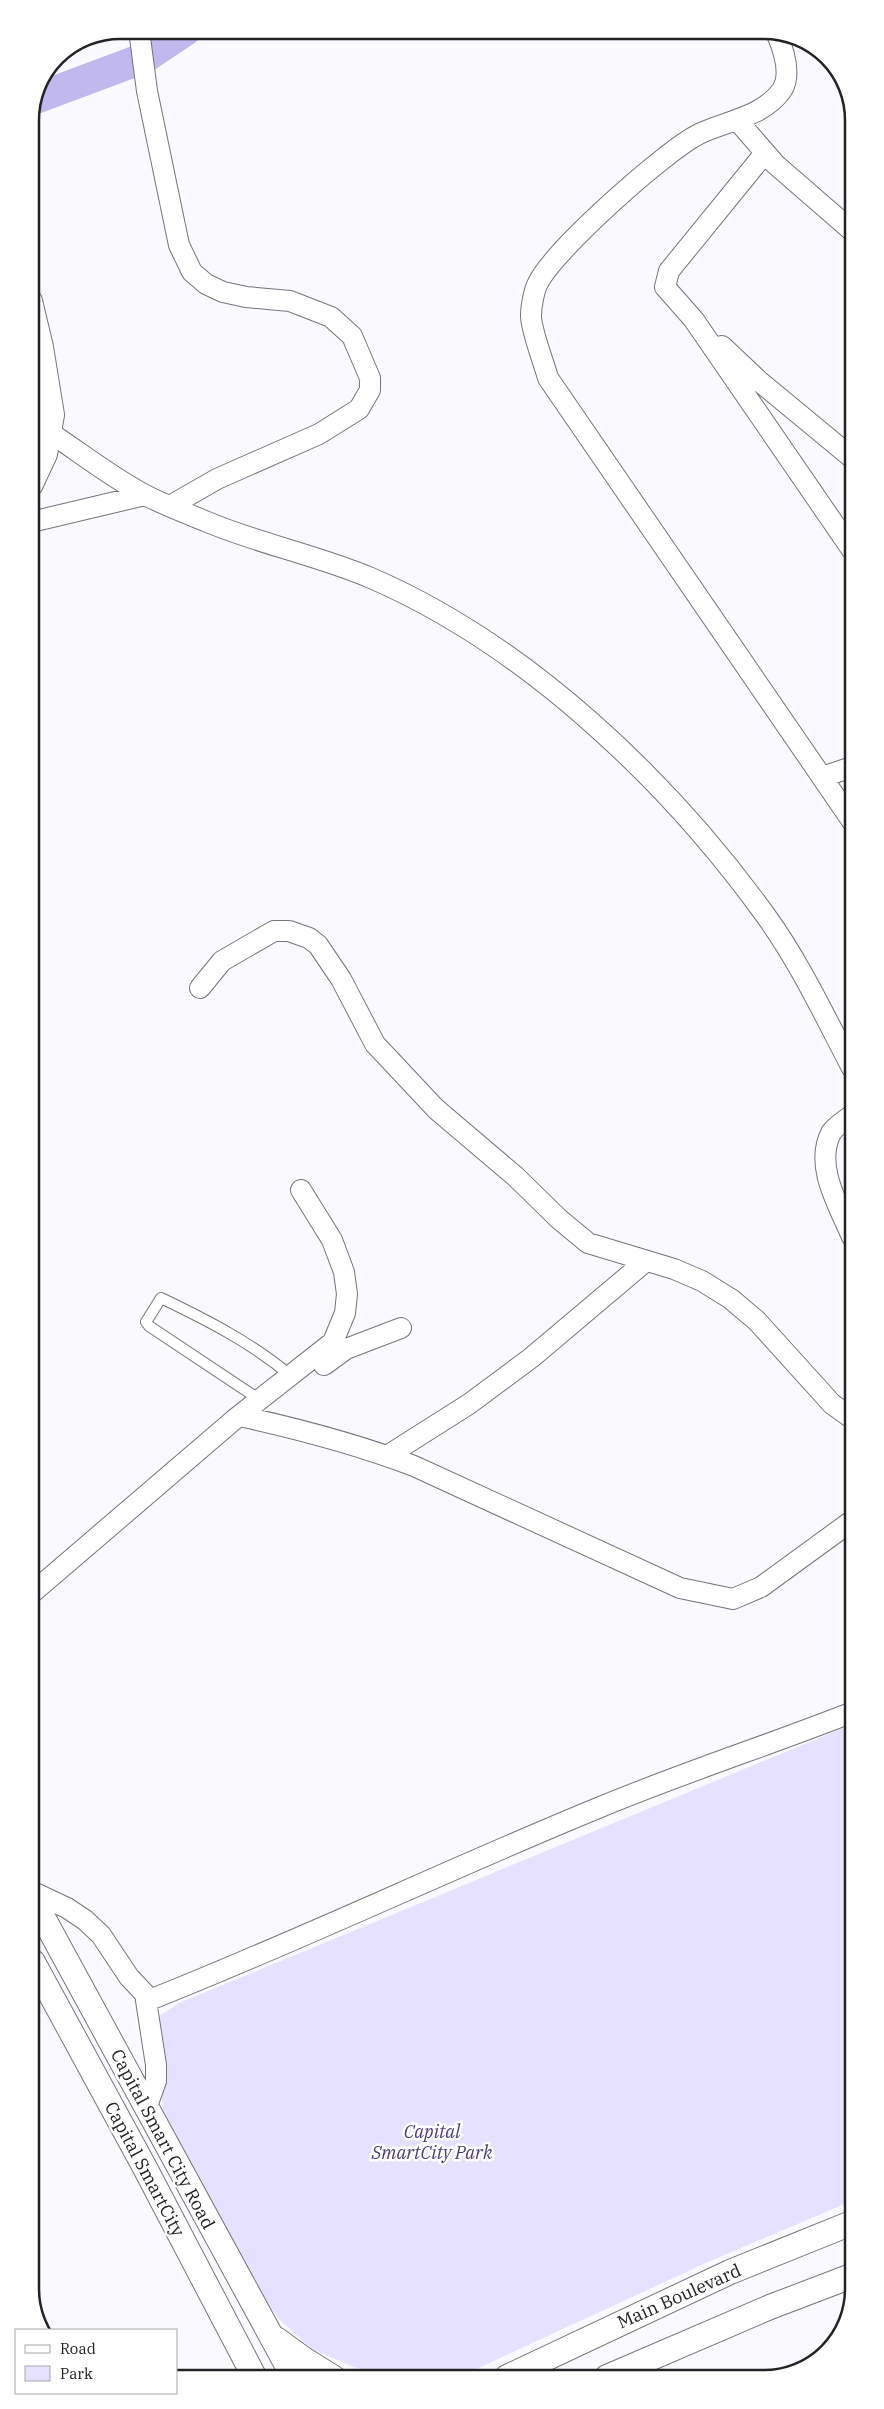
<svg xmlns="http://www.w3.org/2000/svg" width="884" height="2409" font-family="'IBM Plex Serif',serif">
	<rect width="100%" height="100%" fill="#faf9ff"/>
	<path fill="#e6e1fe" d="M853,1724L854,2200L708,2262L459,2377L392,2378L351,2366L312,2349L280,2320L251,2282L163,2119L159,2016L179,2003Z"/>
	<g fill="none" stroke-linecap="round" stroke-linejoin="round">
		<path stroke="#c1b8ed" stroke-width="31" d="M37,98L144,58L186,30"/>
		<g stroke="#75747a" stroke-width="12">
			<path id="service" d="M260,1400L149,1326L146,1322L161,1298C207,1320 252,1343 291,1376"/>
		</g>
		<g stroke="#75747a" stroke-width="22">
			<path id="minor" d="M139,30L147,91L179,245L192,272L206,284L223,292L246,297L290,301L331,317L352,336L370,378V390L359,409L319,434L217,479L170,506
				M776,32C783,48 792,74 782,90C763,117 726,121 699,134C665,151 554,250 538,283C534,290 531,307 531,316C531,330 544,363 548,378L852,821
				M737,120L775,164L851,230
				M765,153L669,271L665,287L694,320L852,550
				M722,346L759,381L851,457
				M49,432C81,453 112,478 147,496C165,505 185,513 205,521C259,544 317,555 371,578C526,645 668,780 766,916C800,963 825,1017 852,1068
				M31,522L145,495
				M822,777L852,767
				M200,988L222,961L274,931H289L309,938L318,945L341,979L375,1044L436,1109L515,1176L559,1219L588,1243L674,1269L702,1281L731,1299L757,1321L832,1404L853,1419
				M852,1115C846,1120 835,1126 831,1133C814,1166 839,1206 852,1237
				M324,1365L346,1349L401,1328
				M240,1416C299,1429 357,1444 414,1466L680,1588L733,1599L761,1587L853,1520
				M387,1456L469,1404L531,1358L646,1261
				M32,1593L235,1419L333,1342L345,1313L347,1294L344,1272L332,1240L301,1190
				M33,1892L67,1908L85,1920L101,1935L129,1977L145,1994L156,2065V2081L146,2109
				M147,2001C299,1941 447,1870 598,1808C682,1773 769,1745 853,1712"/>
		</g>
		<g stroke="#75747a" stroke-width="26">
			<path id="tertiary" d="M30,301L41,347L52,415L45,454L31,484
				M33,1899L294,2378
				M33,1962L144,2166L255,2378
				M276,2339L305,2360L334,2378
				M507,2377L730,2272L854,2222
				M607,2377L770,2307L854,2275"/>
		</g>
		<use href="#service" stroke="#fff" stroke-width="10"/>
		<use href="#minor" stroke="#fff" stroke-width="20"/>
		<use href="#tertiary" stroke="#fff" stroke-width="24"/>
	</g>
	<g text-anchor="middle" dominant-baseline="central" stroke-width="5" stroke-linejoin="round" paint-order="stroke">
		<g font-size="18" font-style="italic" fill="#4b3b7b" stroke="#fff">
			<text x="432" y="2131">Capital<tspan x="432" dy="21">SmartCity Park</tspan></text>
		</g>
		<g font-size="18" fill="#232225" stroke="#fff">
			<text transform="translate(163 2139) rotate(62)">Capital Smart City Road</text>
			<text transform="translate(145 2169) rotate(62)">Capital SmartCity</text>
			<text transform="translate(679 2296) rotate(-24)">Main Boulevard</text>
		</g>
	</g>
	<path d="M0 0H884V2409H0ZM120 39H764A81 81 0 0 1 845 120V2289A81 81 0 0 1 764 2370H120A81 81 0 0 1 39 2289V120A81 81 0 0 1 120 39Z" fill="#fff" fill-rule="evenodd"/>
	<path fill="none" stroke="#232225" stroke-width="2.5" d="M120 39H764A81 81 0 0 1 845 120V2289A81 81 0 0 1 764 2370H120A81 81 0 0 1 39 2289V120A81 81 0 0 1 120 39Z"/>
	<rect x="15" y="2329" width="162" height="65" fill="#ffffff" stroke="#a7a7a8"/>
	<rect x="25" y="2345" width="25" height="8" fill="#ffffff" stroke="#a7a7a8"/>
	<text x="60" y="2354" font-size="15" fill="#232225">Road</text>
	<rect x="25" y="2366" width="25" height="15" fill="#e6e1fe" stroke="#a7a7a8"/>
	<text x="60" y="2379" font-size="15" fill="#232225">Park</text>
</svg>
